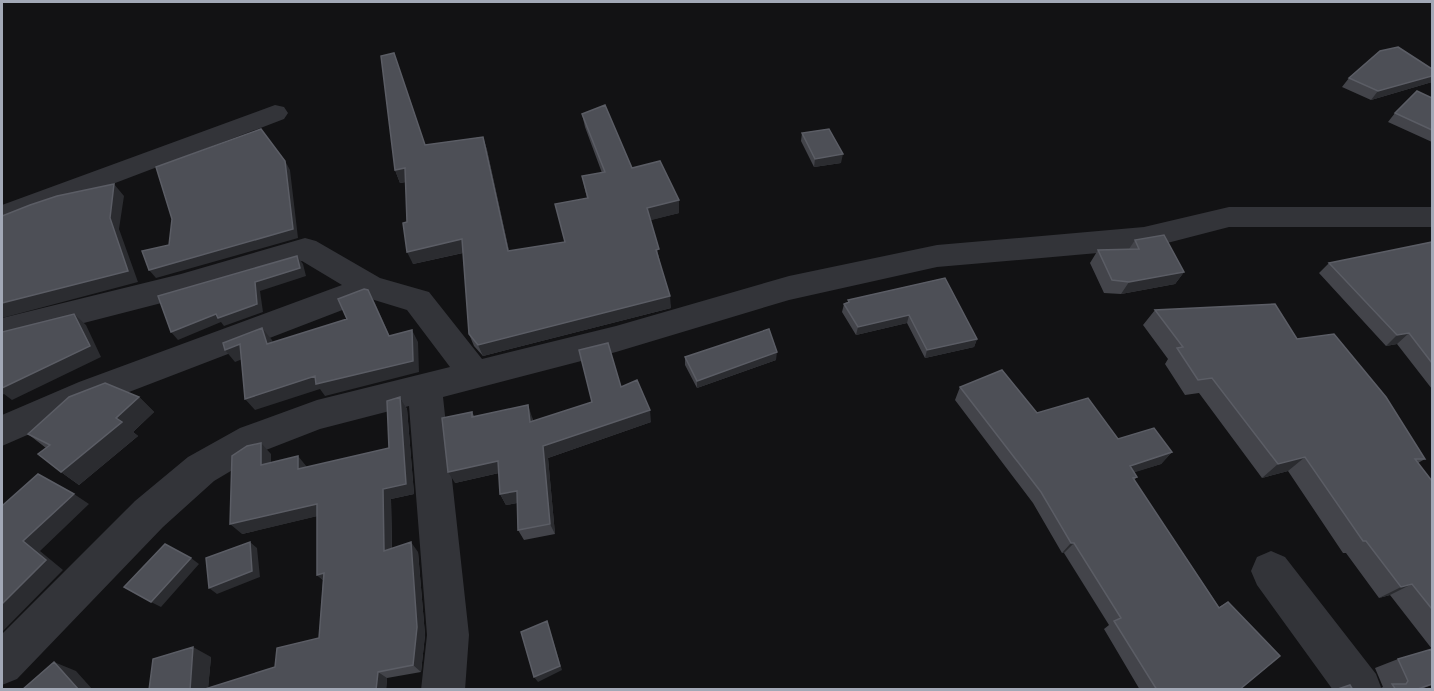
<svg xmlns="http://www.w3.org/2000/svg" width="1434" height="691" font-family="'Fira Sans Condensed',sans-serif">
	<rect width="100%" height="100%" fill="#121214"/>
	<g fill="none" stroke-linecap="round" stroke-linejoin="round">
		<path fill="#333439" fill-rule="evenodd" d="M275,105L284,107L288,113L284,119L2,226V205Z
			M1229,207H1432V227H1229L1144,249L937,267L789,300L616,352L443,397L469,635L465,690H421L427,635L409,406L320,429L266,450L214,481L163,527L17,679L2,685V634L135,501L188,457L240,428L317,400L450,367L407,310L371,299L103,402L2,446V415L79,382L342,285L302,261L181,298L2,344V318L181,274L305,238L316,241L380,278L429,292L482,359L616,326L789,276L937,245L1144,227Z
			M1271,551L1285,557L1376,674L1382,690H1333L1257,585L1251,571L1257,557Z"/>
	</g>
	<path fill="#43444a" d="M1349,78L1432,82L1371,100L1342,87Z
		M1432,98V142L1388,122L1395,113Z
		M582,114L632,168L679,200V213L650,220L671,308L483,356L474,346L469,334L463,253L413,264L407,222L406,182L400,183L395,170L425,145L483,137L487,150L509,251L564,242L587,198L582,176L602,173L585,127Z
		M802,133L841,163L814,167L801,141Z
		M1135,240L1184,272L1175,284L1121,294L1104,293L1090,263L1098,250L1129,249Z
		M1432,242V389L1397,344L1386,346L1319,273L1329,263Z
		M945,278L977,339L974,347L925,358L907,323L856,335L842,312L844,304L848,303V300Z
		M1155,310L1297,339L1425,459L1418,463L1432,481V649L1390,595L1379,598L1346,553H1343L1288,471L1262,478L1199,393L1185,395L1165,364L1168,359L1143,325Z
		M685,357L776,360L697,388L685,365Z
		M621,387L651,422L548,458L555,534L524,540L518,530L517,503L506,505L500,494L499,473L455,483L472,412L474,416L532,417L533,421L592,402Z
		M960,387L1118,439L1172,452L1161,464L1134,472L1137,477L1134,480L1219,607L1228,602L1239,690H1140L1104,629L1109,625L1064,553H1062L1033,503L955,400Z
		M139,397L154,412L133,432L138,436L79,485L61,472L46,448L28,434Z
		M400,397L407,409L414,494L391,499L392,548L418,552L425,635L421,672L387,678L386,690H149L211,657L208,688L275,667L319,638L323,580L317,575V516L242,534L271,454V462L307,467L389,448Z
		M1432,649V685L1418,690H1376L1383,687L1375,668L1398,659Z"/>
	<path fill="#2b2c30" d="M1432,76V82L1371,100L1378,91Z
		M483,137L487,150L512,264L508,251Z
		M843,154L841,163L814,167L815,159Z
		M285,161L290,170L298,238L156,278L149,270Z
		M405,168L410,181L400,183L395,170Z
		M114,184L124,196L119,229L138,282L2,318V303L110,218Z
		M679,200V213L648,221L647,208Z
		M462,239L467,252L413,264L407,252Z
		M297,256L303,264L306,276L260,291L263,312L224,326L221,322L178,340L171,332Z
		M1184,272L1175,284L1121,294L1129,282Z
		M368,290L375,303L395,348L389,336Z
		M670,296L671,308L483,356L478,345Z
		M74,314L86,325L101,357L12,400L4,394L2,395V383Z
		M909,315L907,323L856,335L858,327Z
		M262,328L272,340L277,355L267,344Z
		M412,330L418,342L419,372L325,396L320,389L255,410L245,399Z
		M1409,333L1397,344L1386,346L1397,335Z
		M977,339L974,347L925,358L927,350Z
		M240,344L250,356L235,362L225,350Z
		M777,352L776,360L697,388V381Z
		M139,397L154,412L133,432L138,436L79,485L61,472Z
		M400,397L407,409L414,494L391,499L392,560L384,551L383,489Z
		M528,405L532,417L535,434L530,422Z
		M650,410L651,422L548,458L555,534L550,524L543,446Z
		M261,443L271,454V476L261,465Z
		M1172,452L1161,464L1120,477L1130,466Z
		M298,456L307,467L298,469Z
		M1305,457L1288,471L1262,478L1278,464Z
		M498,461L503,472L455,483L448,472Z
		M517,491L522,502L506,505L500,494Z
		M74,494L89,504L40,551L63,570L2,632V604L23,541Z
		M317,504L326,514L242,534L230,524Z
		M250,542L257,548L260,577L217,594L209,588Z
		M411,542L418,552L425,635L421,672L413,665Z
		M1071,543H1074L1064,553H1062Z
		M191,558L199,564L161,607L151,602Z
		M324,573L327,584L317,575Z
		M1412,584L1390,595L1379,598L1401,587Z
		M547,621L549,627L562,670L538,682L534,677Z
		M193,647L211,657L208,690H190Z
		M54,662L76,671L93,690H79Z
		M378,672L387,678L386,690H376Z"/>
	<path fill="#4d4f56" stroke="#5b5d65" stroke-width="1.5" d="M1398,47L1432,69V76L1378,91L1349,78L1380,51Z
		M394,53L425,145L483,137L508,251L565,242L555,204L588,198L582,176L605,172L582,114L605,105L632,168L660,161L679,200L647,208L659,249L656,250L670,296L478,345L469,334L462,239L407,252L403,223L407,222L405,168L395,170L381,56Z
		M1417,91L1432,98V130L1395,113Z
		M261,129L285,161L293,229L149,270L142,251L169,245L172,219L156,167Z
		M829,129L843,154L815,159L802,133Z
		M114,184L110,218L128,271L2,303V216L30,205L57,196Z
		M1164,235L1184,272L1129,282L1112,280L1098,250L1139,249L1135,240Z
		M1432,242V363L1409,333L1397,335L1329,263Z
		M297,256L300,268L255,282L257,304L218,318L216,314L171,332L158,296Z
		M945,278L977,339L927,350L909,315L858,327L844,304L849,302L848,300Z
		M364,289L368,290L389,336L412,330L413,361L316,384L315,376L245,399L240,344L225,350L223,343L262,328L267,344L347,319L338,299Z
		M1275,304L1297,339L1334,334L1386,397L1425,459H1415L1432,481V609L1412,584L1401,587L1366,541H1363L1305,457L1278,464L1212,378L1198,380L1177,348L1183,347L1155,310Z
		M74,314L90,346L2,388V332Z
		M769,329L777,352L697,381L685,357Z
		M608,343L621,387L637,380L650,410L543,446L550,524L518,530L517,491L500,494L498,461L448,472L442,418L472,412V417L528,405L530,422L592,402L579,350Z
		M1002,370L1037,413L1088,398L1118,439L1154,428L1172,452L1130,466L1137,477L1133,478L1219,608L1228,602L1280,656L1239,690H1157L1114,621L1121,618L1074,543H1071L1041,492L960,387Z
		M105,383L139,397L116,418L122,422L61,472L38,454L50,445L28,434L69,397Z
		M400,397L406,484L383,489L384,551L411,542L417,627L413,665L378,672L376,690H202L275,667L277,648L319,638L324,573L317,575V504L230,524L232,456L247,446L261,443V465L298,456V469L389,448L387,401Z
		M38,474L74,494L23,541L46,560L2,604V504L3,505Z
		M250,542L252,571L209,588L206,558Z
		M165,544L191,558L151,602L124,587Z
		M547,621L560,666L534,677L521,632Z
		M193,647L190,690H149L153,659Z
		M1432,649V684L1415,690H1396L1392,684H1406L1408,681L1398,659Z
		M54,662L79,690H22Z
		M1350,685L1353,690H1335Z"/>
	<rect width="1434" height="691" fill="none" stroke="#a2a8b6" stroke-width="6"/>
</svg>
